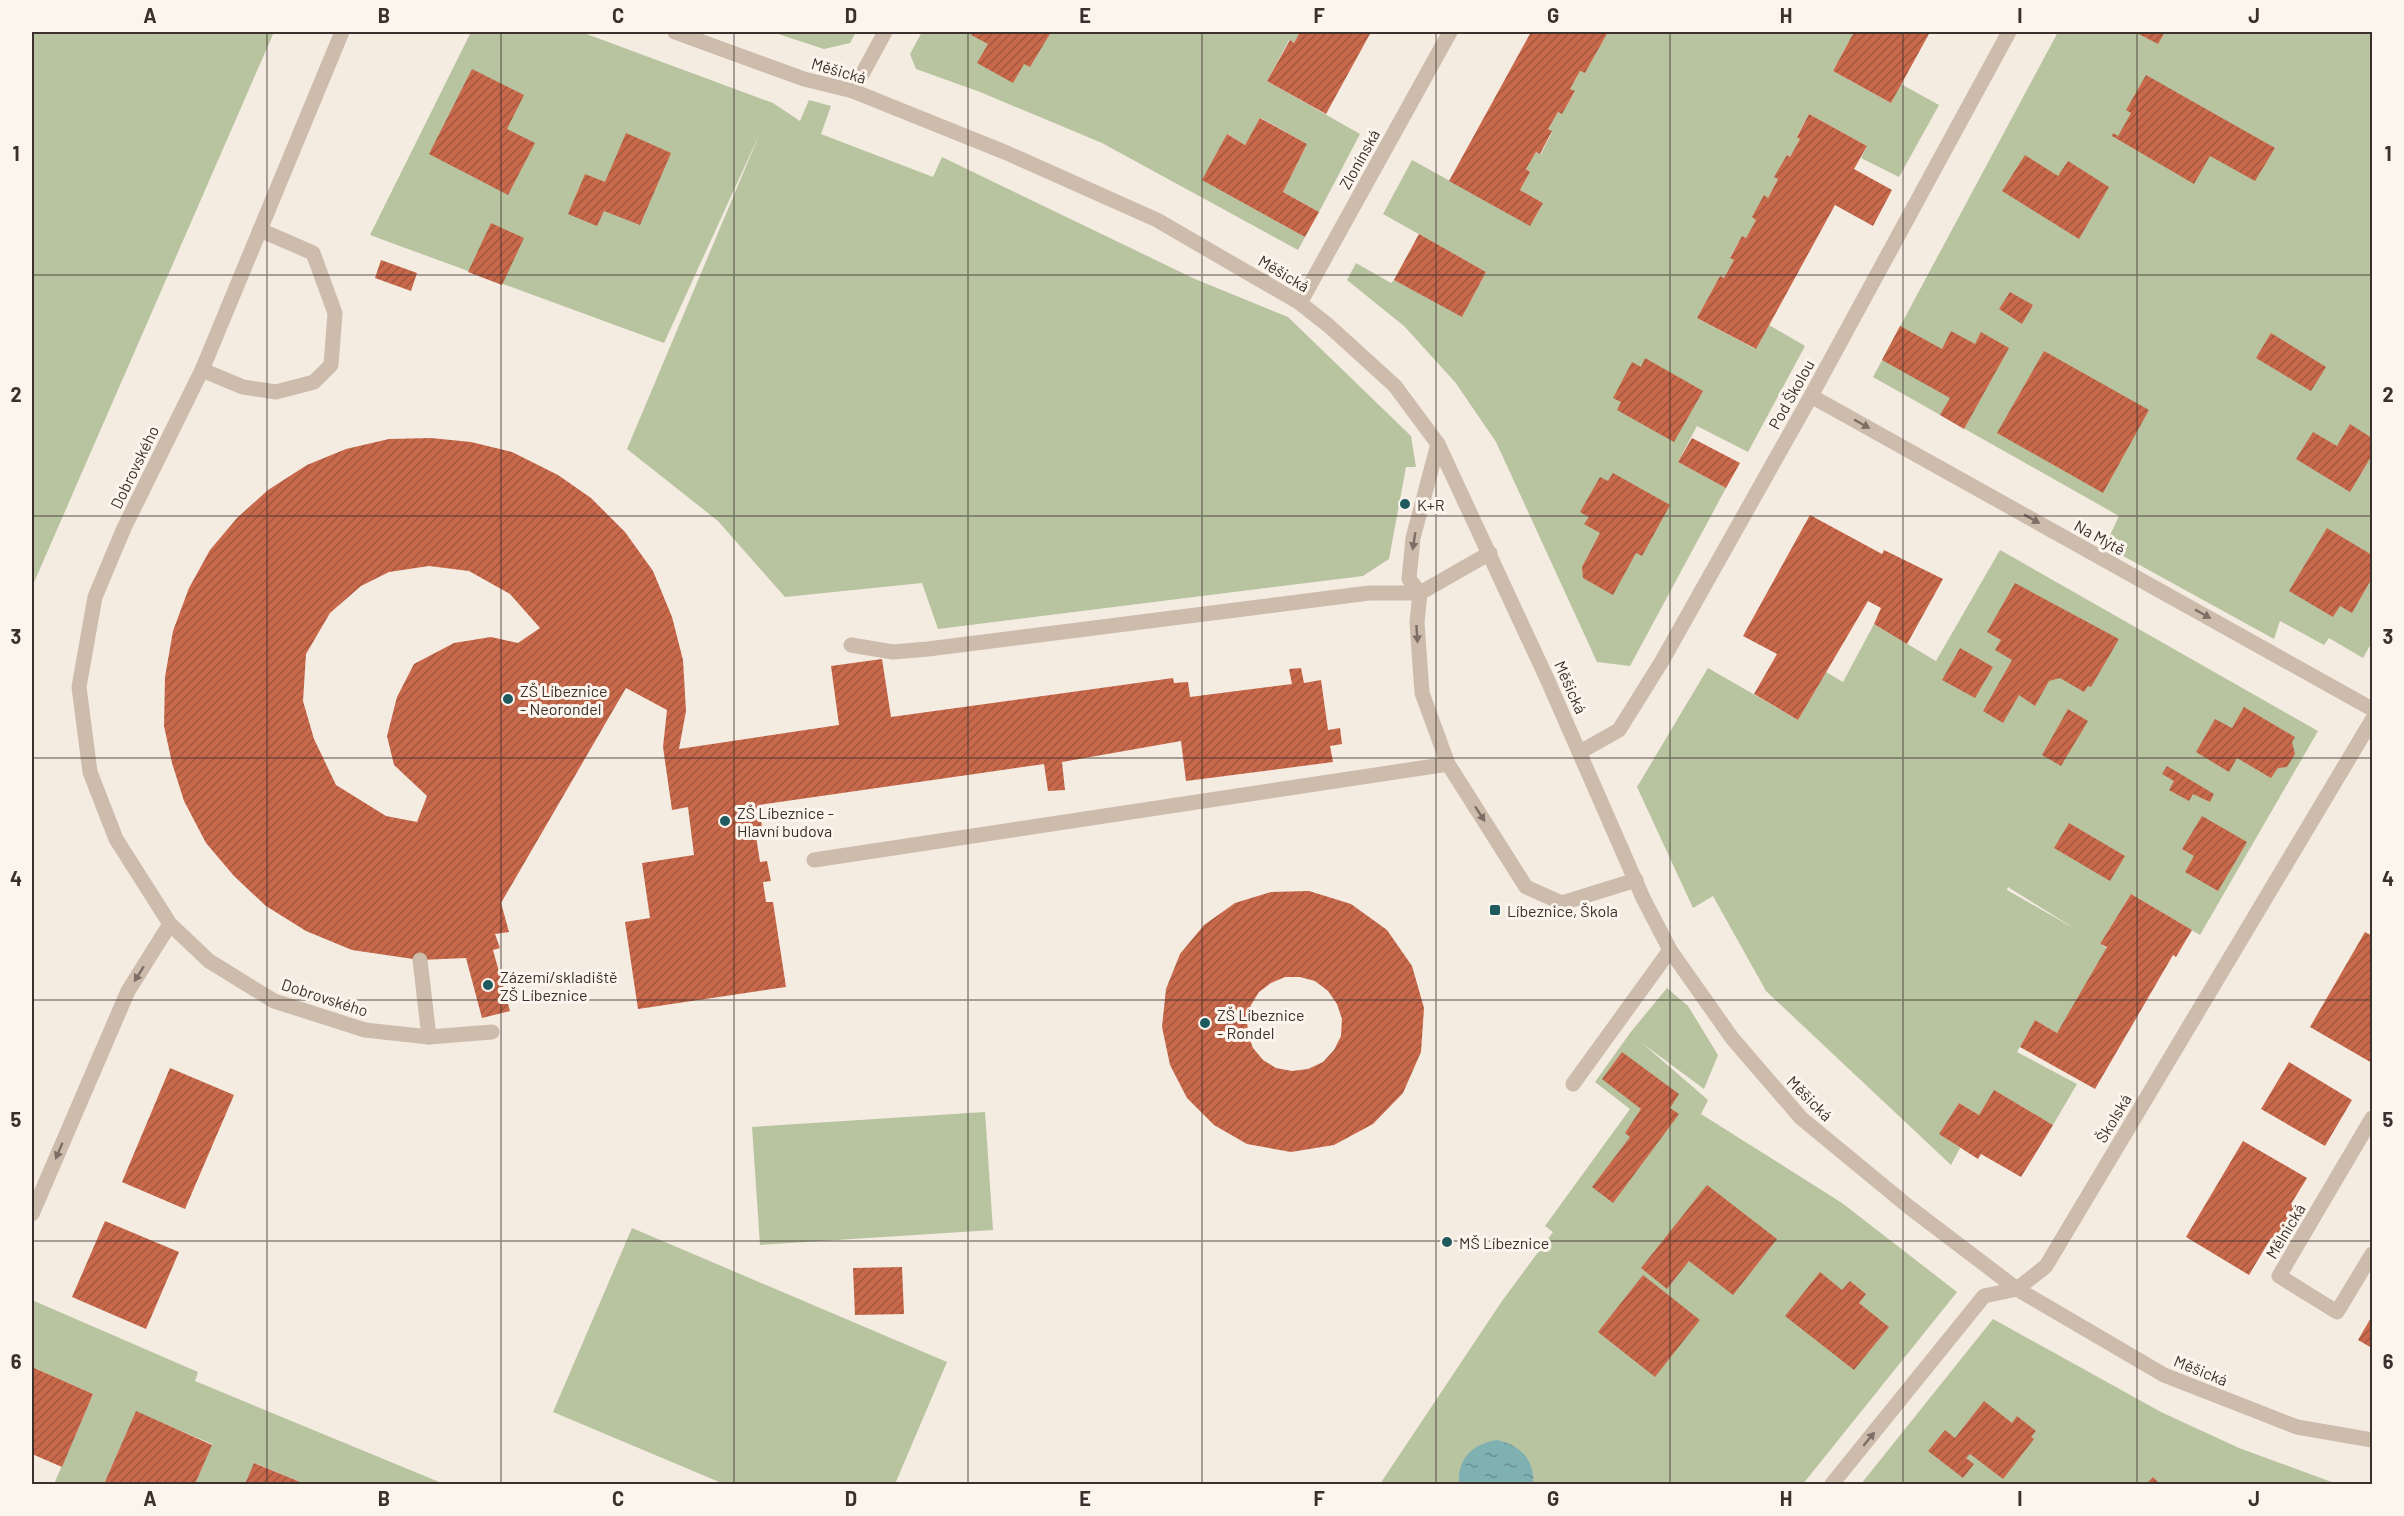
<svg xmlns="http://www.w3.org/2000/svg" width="2404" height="1516" font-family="Barlow,sans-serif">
	<defs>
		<pattern id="water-ripples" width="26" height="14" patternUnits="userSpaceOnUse" patternTransform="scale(1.5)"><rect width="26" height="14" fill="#7fb0b2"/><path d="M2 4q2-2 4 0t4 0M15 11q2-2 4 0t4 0" fill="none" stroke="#699091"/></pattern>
		<pattern id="building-hatch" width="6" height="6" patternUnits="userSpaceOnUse" patternTransform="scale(1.5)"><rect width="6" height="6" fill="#c8694b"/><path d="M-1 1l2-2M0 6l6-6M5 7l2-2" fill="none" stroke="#a4573f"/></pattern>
	</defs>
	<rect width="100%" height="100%" fill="#f4ebe1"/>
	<path fill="#b8c4a0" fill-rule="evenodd" d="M32,32H274L32,587Z
		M471,32H581L773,103L800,121L809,100L831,106L821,134L933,177L942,157L1195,279L1288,317L1411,436L1416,467H1406L1389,559L1363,576L938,629L922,583L785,597L718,521L627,449L760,133L664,343L370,235Z
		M772,32H856L850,43L824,49Z
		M922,32H1300L1294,43L1289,40L1267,81L1360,134L1319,212L1283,192L1307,144L1261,118L1245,145L1227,134L1203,180L1305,237L1298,250L1102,143L980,92L916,69L910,54Z
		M1608,32H1854L1833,71L1891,103L1901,84L1939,105L1899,177L1861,158L1867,146L1809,114L1797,136L1800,139L1790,157L1787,155L1775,177L1778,179L1768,198L1764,196L1756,220L1746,238L1742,236L1730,257L1734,260L1724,278L1720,276L1697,318L1755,349L1769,325L1805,346L1748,452L1697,426L1678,462L1726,488L1630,666L1597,662L1496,442L1455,382L1404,326L1347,280L1356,263L1391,283L1394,280L1462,316L1486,272L1383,214L1412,160L1530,225L1543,203L1520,190L1530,172L1526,169L1536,152L1541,154L1552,132L1548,129L1558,112L1562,113L1575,92L1570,89L1580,71L1585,73Z
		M2058,32H2372V642L2363,658L2329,638L2324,645L2280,621L2274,639L2105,546L2119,516L1873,377Z
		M2000,550L2318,731L2200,935L2131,894L2100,944L2110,950L2057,1033L2035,1020L2017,1052L2077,1084L2053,1125L1995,1091L1979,1115L1959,1103L1940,1134L1960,1148L1951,1165L1766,991L1713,896L1693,908L1637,787L1708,668L1798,720L1826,672L1843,682L1874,624L1936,661ZM2008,887L2077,930L2007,890Z
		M1667,988L1688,1006L1718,1055L1704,1089L1642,1043L1708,1100L1701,1114L1842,1203L1957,1292L1803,1484H1380L1502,1301L1553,1232L1545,1226L1630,1109L1595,1082L1630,1033Z
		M985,1112L993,1230L760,1245L752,1127Z
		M632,1228L947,1362L895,1484H724L553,1412Z
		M32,1300L198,1372L195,1381L444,1484H305L255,1463L245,1484H195L212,1444L136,1412L104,1484H54L93,1394L32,1367Z
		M1993,1319L2161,1412L2239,1448L2337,1484H1861Z"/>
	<path fill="url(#water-ripples)" d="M1497,1440C1520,1445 1535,1460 1533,1484H1459C1457,1459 1472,1444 1497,1440Z"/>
	<path fill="url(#building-hatch)" fill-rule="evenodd" d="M973,32H1051L1030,67L1024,64L1013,83L977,63L988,44L971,35Z
		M1300,32H1371L1326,114L1267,81L1290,40L1294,43Z
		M1531,32H1608L1585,73L1580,71L1570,89L1575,91L1562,114L1558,112L1548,129L1552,131L1540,154L1536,152L1526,169L1530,172L1520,190L1543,203L1530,226L1449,181Z
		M1854,32H1930L1891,103L1833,71Z
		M2135,32H2165L2158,44Z
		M472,69L524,95L507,129L535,143L508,195L429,154Z
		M2146,75L2275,148L2255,181L2210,156L2194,184L2112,136L2113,133L2118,136L2131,113L2126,110Z
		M1809,114L1867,146L1854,169L1892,190L1873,226L1835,205L1756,349L1697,318L1720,276L1724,278L1734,260L1730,258L1742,236L1746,238L1756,220L1752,217L1764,195L1768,198L1778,179L1774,177L1787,155L1790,157L1800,139L1797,137Z
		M1260,118L1307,144L1283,192L1319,212L1305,237L1202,180L1227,134L1245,145Z
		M626,133L671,153L640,225L604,211L597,226L568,214L585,174L605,182Z
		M2025,155L2058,176L2068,161L2109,187L2079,239L2002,191Z
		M491,223L524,238L502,285L468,272Z
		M1419,234L1486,272L1462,317L1394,280Z
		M381,260L417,273L411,291L375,278Z
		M2010,292L2033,305L2022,324L1999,309Z
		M1900,326L1942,349L1951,331L1975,344L1981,332L2009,348L1964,429L1940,415L1950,398L1882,360Z
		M2271,333L2326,367L2311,391L2256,358Z
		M2044,351L2149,410L2103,493L1997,433Z
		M1645,358L1703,391L1674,442L1617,410L1621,402L1613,398L1632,362L1641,367Z
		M2350,424L2372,438V455L2350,492L2296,459L2313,432L2337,446Z
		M431,438L471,442L512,452L558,475L591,498L625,532L653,571L672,617L683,660L686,711L679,749L839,725L831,666L882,659L891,717L1173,678L1174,683L1188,682L1190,697L1292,684L1289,669L1301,668L1304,683L1321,680L1328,730L1340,728L1342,744L1330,746L1333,762L1186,781L1181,741L1062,762L1065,790L1048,791L1044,764L759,805L763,835L756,836L760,862L767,861L771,881L763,882L766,902H773L786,987L638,1009L625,922L650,918L642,863L694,855L688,807L672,810L663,747L667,710L626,688L501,903L509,932L495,934L500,948L493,950L510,1011L482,1018L466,958L420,960L352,950L306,931L266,906L234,876L206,843L184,801L172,763L164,726L165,677L173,631L189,588L210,550L237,518L268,490L307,465L346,449L389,439ZM429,566L469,571L510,594L540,628L518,643L491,637L454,643L414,664L397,697L387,736L394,765L427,796L417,822L386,816L336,785L314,739L303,701L306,654L330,613L361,586L389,572Z
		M1692,438L1740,463L1726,488L1678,462Z
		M1613,473L1670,505L1642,556L1636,553L1613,595L1583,578L1582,567L1600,533L1584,524L1589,517L1580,512L1600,477L1608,481Z
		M1810,515L1882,554L1884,550L1943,579L1907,644L1874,624L1881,608L1868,601L1798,720L1754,694L1777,654L1743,636Z
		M2327,528L2372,555V578L2352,613L2340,606L2333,617L2289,591Z
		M2015,583L2119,639L2091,687L2088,686L2084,692L2060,678L2049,681L2035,706L2019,695L2003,723L1983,711L2012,660L1995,650L2001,640L1987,632Z
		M1960,648L1993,667L1975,698L1942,680Z
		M2244,707L2295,737L2292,742L2295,754L2287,767L2278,768L2271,778L2237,758L2229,772L2196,752L2215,719L2232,728Z
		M2068,709L2088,721L2061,766L2042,755Z
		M2167,766L2214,794L2210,802L2193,794L2189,801L2169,790L2174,781L2162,774Z
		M2202,816L2247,842L2218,891L2185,872L2194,856L2182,849Z
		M2069,823L2125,856L2110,881L2054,848Z
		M1309,891L1351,904L1387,930L1412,966L1424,1008L1421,1052L1403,1093L1373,1124L1334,1145L1291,1152L1247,1144L1214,1125L1187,1098L1170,1065L1162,1027L1166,989L1180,954L1204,925L1235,903L1271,892ZM1285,977H1300L1315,981L1328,991L1337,1004L1342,1019L1341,1036L1334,1050L1323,1062L1308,1069L1292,1071L1276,1068L1263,1060L1253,1048L1248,1034L1247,1019L1251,1005L1259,992L1271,983Z
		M2131,894L2192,930L2176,957L2173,955L2159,979L2095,1089L2020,1047L2035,1020L2057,1033L2107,947L2100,944Z
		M2365,932L2372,936V1063L2310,1027Z
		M1622,1052L1679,1094L1670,1108L1679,1114L1613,1203L1592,1187L1630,1137L1625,1133L1641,1109L1602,1079Z
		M2289,1062L2352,1100L2325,1146L2261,1109Z
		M170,1068L234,1095L185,1209L122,1182Z
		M1994,1090L2053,1125L2021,1177L1981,1154L1978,1159L1939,1134L1959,1103L1979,1115Z
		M2243,1141L2307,1178L2291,1204L2304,1211L2284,1245L2271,1238L2249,1275L2186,1237Z
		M1707,1185L1777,1239L1733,1295L1689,1261L1667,1289L1641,1268Z
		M105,1221L179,1252L146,1329L72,1297Z
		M902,1267L904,1314L855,1315L853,1268Z
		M1820,1272L1842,1290L1850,1281L1866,1294L1859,1303L1889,1327L1854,1370L1785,1316Z
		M1643,1275L1700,1320L1655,1377L1598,1332Z
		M2372,1316V1348L2358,1340Z
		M32,1367L93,1394L62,1467L32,1454Z
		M1984,1401L2012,1423L2017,1416L2036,1431L2031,1437L2034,1439L2003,1479L1970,1454L1966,1458L1974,1464L1963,1478L1928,1451L1945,1430L1955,1438Z
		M136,1411L212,1445L195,1484H104Z
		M254,1463L293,1479L305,1484H245Z
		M2153,1477L2160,1484H2146Z"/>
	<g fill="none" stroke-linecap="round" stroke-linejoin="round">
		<path stroke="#cdbbac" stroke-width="15" d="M202,370L243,387L276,392L314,382L331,365L335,313L313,253L260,230
			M851,645L893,652L928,649L1369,593H1420
			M814,860L1448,764
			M420,960L429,1037
			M1573,1084L1670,950"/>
		<path stroke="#cdbbac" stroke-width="15" d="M342,32L202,370L124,528L95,597L79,687L90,772L116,839L170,924L209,961L274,1001L365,1030L429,1037L492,1032
			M853,91L885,32
			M1300,303L1450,32
			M1811,396L2372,709
			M1490,553L1420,593L1417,622L1422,693L1448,764L1526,887L1562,903L1636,880
			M1420,593L1409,579L1413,538L1438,444
			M1580,752L1619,730L1662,661L1811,396L2009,32
			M2372,1118L2279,1276L2337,1312L2372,1254
			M32,1214L128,991L170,924
			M1832,1484L1984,1296L2017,1289L2046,1266L2372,720"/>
		<path stroke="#cdbbac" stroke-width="15" d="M675,32L804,79L853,91L1007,153L1157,220L1300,303L1329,326L1395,386L1438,444L1548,681L1643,898L1670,950L1732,1038L1801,1118L1909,1207L2017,1289L2164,1375L2297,1427L2372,1440"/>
	</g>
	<defs><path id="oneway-solid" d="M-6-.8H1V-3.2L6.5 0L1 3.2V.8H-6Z" transform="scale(1.5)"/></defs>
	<g fill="#7d6f65">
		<use href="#oneway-solid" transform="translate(1862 424) rotate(29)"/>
		<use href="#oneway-solid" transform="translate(2032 519) rotate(29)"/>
		<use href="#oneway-solid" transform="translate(1414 541) rotate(99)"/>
		<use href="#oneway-solid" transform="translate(2203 614) rotate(29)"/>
		<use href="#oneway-solid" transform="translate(1417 634) rotate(86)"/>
		<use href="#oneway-solid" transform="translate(1480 814) rotate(57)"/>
		<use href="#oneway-solid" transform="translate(139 974) rotate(122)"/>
		<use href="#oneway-solid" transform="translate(59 1151) rotate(113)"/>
		<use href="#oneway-solid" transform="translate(1869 1439) rotate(-51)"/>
	</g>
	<path fill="none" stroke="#3b302b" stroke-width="1.5" stroke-opacity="0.55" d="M267,32V1484M501,32V1484M734,32V1484M968,32V1484M1202,32V1484M1436,32V1484M1670,32V1484M1903,32V1484M2137,32V1484M32,275H2372M32,516H2372M32,758H2372M32,1000H2372M32,1241H2372"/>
	<g fill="#1f5a5e" stroke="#fbf5ee" stroke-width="2">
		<circle cx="1405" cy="504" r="6"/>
		<circle cx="508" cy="699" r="6"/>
		<circle cx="725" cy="821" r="6"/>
		<rect x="1489" y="904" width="12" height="12" rx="3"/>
		<circle cx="488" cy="985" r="6"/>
		<circle cx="1205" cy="1023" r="6"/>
		<circle cx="1447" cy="1242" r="6"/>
	</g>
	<g text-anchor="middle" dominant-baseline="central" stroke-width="6" stroke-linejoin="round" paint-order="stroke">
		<g font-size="16" fill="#3b302b" stroke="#fbf5ee">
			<text transform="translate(839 70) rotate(16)">Měšická</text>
			<text transform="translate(1359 159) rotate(-61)">Zlonínská</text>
			<text transform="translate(1284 273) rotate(31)">Měšická</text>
			<text transform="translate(1791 394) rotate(-61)">Pod Školou</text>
			<text transform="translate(134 467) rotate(-64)">Dobrovského</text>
			<text transform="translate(2100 537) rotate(29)">Na Mýtě</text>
			<text transform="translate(1571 687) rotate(66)">Měšická</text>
			<text transform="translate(325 997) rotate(18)">Dobrovského</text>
			<text transform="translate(1810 1098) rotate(45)">Měšická</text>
			<text transform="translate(2113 1118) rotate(-59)">Školská</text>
			<text transform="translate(2285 1231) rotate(-59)">Mělnická</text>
			<text transform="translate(2201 1370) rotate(22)">Měšická</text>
		</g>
		<g font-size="16" fill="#3b302b" stroke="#fbf5ee" text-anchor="start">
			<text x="1417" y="504">K+R</text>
			<text x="520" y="690">ZŠ Líbeznice<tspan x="520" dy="18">- Neorondel</tspan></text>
			<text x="737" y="812">ZŠ Líbeznice -<tspan x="737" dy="18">Hlavní budova</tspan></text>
			<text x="1507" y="910">Líbeznice, Škola</text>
			<text x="500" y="976">Zázemí/skladiště<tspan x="500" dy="18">ZŠ Líbeznice</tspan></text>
			<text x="1217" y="1014">ZŠ Líbeznice<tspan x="1217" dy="18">- Rondel</tspan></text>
			<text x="1459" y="1242">MŠ Líbeznice</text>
		</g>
	</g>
	<rect width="2404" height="1516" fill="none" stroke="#fbf5ee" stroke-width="66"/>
	<rect x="33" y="33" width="2338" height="1450" fill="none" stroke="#3b302b" stroke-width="2"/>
	<g font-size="20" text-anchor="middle" font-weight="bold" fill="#3b302b">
		<text x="150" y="23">A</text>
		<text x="384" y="23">B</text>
		<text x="618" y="23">C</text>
		<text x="851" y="23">D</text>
		<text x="1085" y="23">E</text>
		<text x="1319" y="23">F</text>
		<text x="1553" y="23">G</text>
		<text x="1786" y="23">H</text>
		<text x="2020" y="23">I</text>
		<text x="2254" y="23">J</text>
		<text x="16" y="161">1</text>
		<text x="2388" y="161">1</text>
		<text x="16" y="402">2</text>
		<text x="2388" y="402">2</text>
		<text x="16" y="644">3</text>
		<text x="2388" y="644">3</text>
		<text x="16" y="886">4</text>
		<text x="2388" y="886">4</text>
		<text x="16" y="1127">5</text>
		<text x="2388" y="1127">5</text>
		<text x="16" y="1369">6</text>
		<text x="2388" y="1369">6</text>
		<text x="150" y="1506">A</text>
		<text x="384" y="1506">B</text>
		<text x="618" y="1506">C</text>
		<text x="851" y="1506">D</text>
		<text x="1085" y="1506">E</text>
		<text x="1319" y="1506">F</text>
		<text x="1553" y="1506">G</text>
		<text x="1786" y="1506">H</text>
		<text x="2020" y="1506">I</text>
		<text x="2254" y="1506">J</text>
	</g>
</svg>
